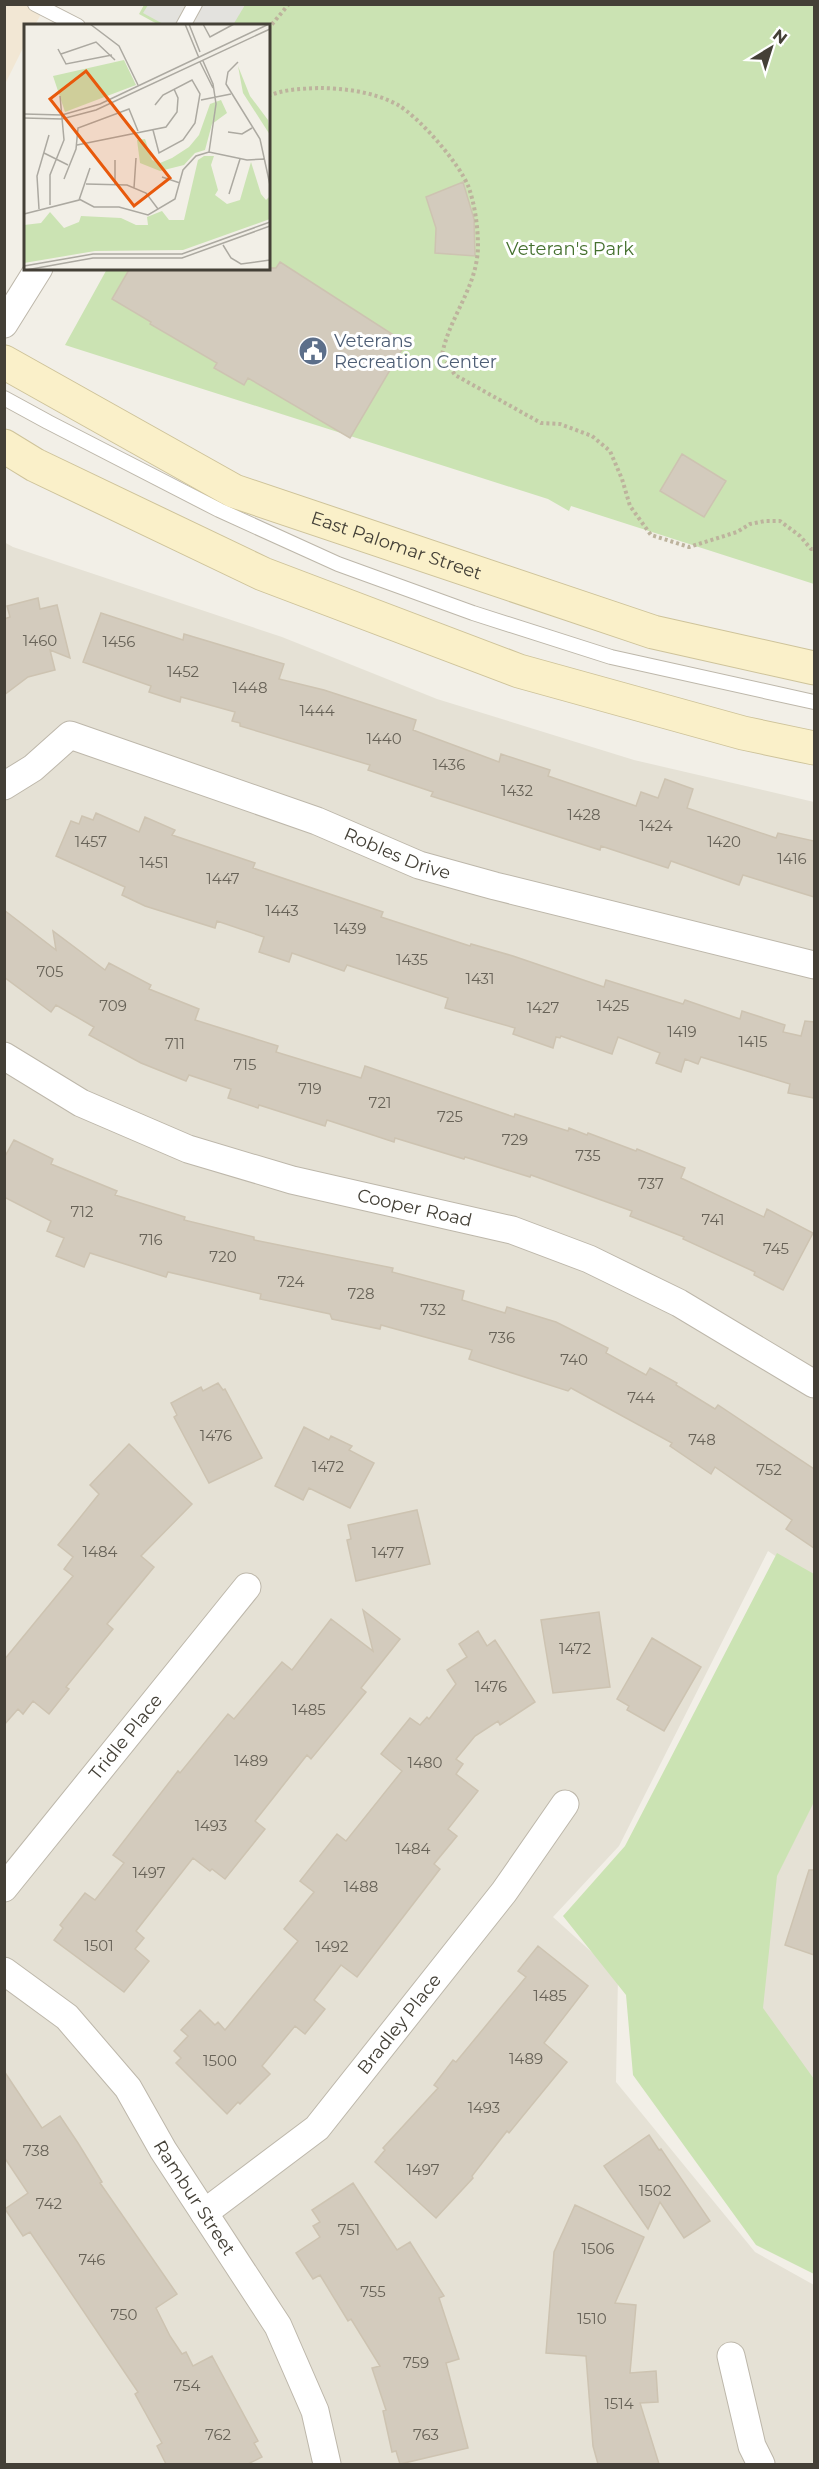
<svg xmlns="http://www.w3.org/2000/svg" width="819" height="2469" font-family="Montserrat,sans-serif">
	<rect width="100%" height="100%" fill="#f2efe7"/>
	<path fill="#e5e1d5" d="M4,542L13,547L282,637L437,699L634,760L814,802V1582L768,1551L619,1846L553,1917L618,1976L616,2082L755,2252L814,2285V2464H5Z
		M814,1773V2113L759,2036L768,1866Z"/>
	<path fill="#f2e7d4" d="M5,5H46L35,25L26,26L25,44L5,84Z"/>
	<path fill="#cbe3b3" d="M144,5H814V584L571,506L569,511L548,499L65,345L107,269L268,268V26L159,25L139,14Z
		M777,1553L814,1574V1802L777,1876L763,2008L814,2079V2274L756,2245L633,2075L626,1995L563,1916L625,1846Z"/>
	<path fill="#e3e2de" d="M148,5H245L233,25H165L143,13Z"/>
	<path fill="#d3cbbd" stroke="#cdc3b1" stroke-width="1.5" d="M463,182L474,219L475,256L435,253L436,228L426,197Z
		M280,262L406,343L350,438L248,378L244,385L214,368L217,363L150,324L151,322L112,299L130,268H276Z
		M682,454L726,481L704,517L660,491Z
		M38,598L40,609L57,605L70,658L50,650L55,670L28,677L4,695V619L10,617L7,606Z
		M101,613L183,640L184,634L284,664L279,679L324,690L416,720L413,730L499,762L501,754L550,770L548,776L636,806L641,792L658,798L665,779L693,789L687,808L776,838L778,833L814,841V897L743,875L739,885L671,861L668,868L601,846L600,850L431,796L433,792L368,770L370,765L240,726V723L232,721L235,712L181,697L180,702L149,692L151,686L83,662Z
		M96,813L139,832L145,817L175,830L172,835L255,863L253,868L383,912L381,917L470,946L471,944L513,956L604,987L606,980L683,1004L685,1000L740,1019L742,1011L785,1025L783,1032L801,1036L805,1021L814,1022V1098L788,1093L790,1084L701,1057L698,1064L685,1059L681,1072L656,1063L660,1053L618,1037L612,1054L561,1036L560,1038L556,1037L553,1048L513,1034L515,1028L445,1008L448,998L347,965L344,971L292,953L289,962L259,952L264,937L217,921L215,928L145,906L122,895L125,887L56,856L71,821L79,824L82,816L93,820Z
		M4,910L56,950L53,931L105,970L109,963L151,985L149,989L199,1009L195,1020L278,1046L276,1052L361,1078L365,1066L514,1117L515,1114L568,1131L569,1128L587,1135L588,1133L636,1151L637,1149L685,1168L681,1178L764,1217L767,1209L813,1233L783,1290L754,1275L755,1272L683,1239L684,1237L630,1216L632,1211L531,1175L530,1177L465,1157L464,1159L395,1138L394,1142L327,1120L325,1126L259,1105L258,1108L228,1098L231,1089L189,1075L186,1081L141,1063L89,1035L94,1027L56,1005L51,1012L4,977Z
		M14,1140L53,1159L51,1164L117,1191L115,1195L185,1217L184,1220L254,1237V1240L393,1268L392,1272L464,1291L462,1300L505,1313L507,1307L556,1322L608,1348L606,1353L646,1375L650,1368L677,1383L676,1385L715,1409L718,1405L814,1469V1548L786,1529L792,1520L715,1467L711,1474L670,1446L672,1443L571,1388L568,1391L469,1359L472,1350L381,1325L380,1329L332,1319L330,1314L260,1299L261,1294L168,1272L166,1277L90,1253L84,1267L56,1256L64,1238L47,1231L51,1221L4,1197V1158Z
		M218,1383L223,1390L225,1389L262,1458L209,1483L174,1417L177,1415L171,1403L201,1387L203,1391Z
		M304,1427L329,1440L331,1436L352,1446L349,1450L374,1463L350,1508L309,1488L303,1500L275,1486Z
		M129,1444L192,1504L141,1556L154,1567L107,1624L113,1629L66,1687L69,1689L49,1714L33,1701L23,1714L18,1709L4,1725V1660L73,1576L64,1569L73,1557L58,1545L99,1494L90,1485Z
		M417,1510L430,1564L356,1581L347,1540L351,1539L348,1525Z
		M363,1610L400,1639L361,1688L366,1692L311,1759L307,1755L255,1821L265,1829L225,1879L212,1869L210,1871L193,1858L136,1931L144,1938L135,1949L149,1961L124,1992L54,1940L63,1928L60,1925L85,1893L95,1900L124,1863L113,1855L178,1771L180,1773L228,1714L234,1719L282,1662L292,1670L331,1619L373,1651Z
		M599,1612L610,1687L553,1693L541,1620Z
		M478,1631L487,1646L495,1640L535,1702L500,1725L498,1721L475,1736L456,1759L463,1764L456,1774L478,1791L448,1829L457,1836L434,1864L440,1869L357,1977L341,1965L314,2000L325,2009L305,2034L295,2026L262,2066L270,2074L240,2104L238,2102L227,2114L176,2063L181,2058L174,2051L188,2036L181,2030L200,2010L215,2025L218,2022L225,2030L298,1941L284,1929L314,1892L300,1881L337,1834L346,1841L402,1771L381,1754L410,1718L420,1725L427,1717L429,1719L456,1684L447,1670L467,1657L459,1644Z
		M652,1638L701,1667L664,1731L627,1710L629,1706L617,1699Z
		M809,1870H814V1955L785,1945Z
		M538,1946L588,1986L544,2043L567,2062L509,2133L507,2131L472,2176L473,2178L436,2218L375,2162L385,2150L383,2148L438,2088L434,2085L453,2060L456,2062L526,1977L518,1971Z
		M4,2071L42,2128L60,2116L78,2143L102,2182L100,2183L177,2294L156,2308L170,2336L182,2354L186,2352L193,2366L212,2356L258,2441L254,2443L262,2457L248,2464H166L157,2446L162,2443L135,2394L138,2392L30,2232L23,2236L5,2209L28,2193L4,2157Z
		M649,2135L659,2150L661,2149L710,2221L684,2238L660,2202L648,2229L604,2166Z
		M353,2183L397,2250L410,2242L444,2296L439,2298L459,2359L446,2363L468,2448L400,2464L396,2451L392,2452L383,2411L386,2410L372,2368L380,2366L351,2319L348,2321L320,2275L313,2279L296,2253L320,2237L313,2226L320,2222L312,2210Z
		M575,2205L644,2237L615,2303L636,2305L630,2373L656,2371L658,2402L640,2403L659,2464H598L593,2446L586,2356L546,2353L554,2252Z"/>
	<g fill="none" stroke-linecap="round" stroke-linejoin="round">
		<g stroke="#bdb7aa" stroke-width="16">
			<path id="lane" d="M35,4L78,26
				M183,26L195,4
				M4,398L48,422L219,510L338,564L473,613L611,657L814,702"/>
		</g>
		<g stroke="#bdb7aa" stroke-width="29">
			<g id="street">
				<path d="M4,324L39,268"/>
				<path id="s1" d="M4,786L33,768L70,735L317,821L419,865L495,886L814,965"/>
				<path id="s2" d="M4,1056L81,1103L188,1149L292,1180L512,1230L589,1259L679,1303L814,1384"/>
				<path id="s3" d="M4,1888L247,1587"/>
				<path id="s4" d="M4,1971L67,2017L128,2088L163,2150L278,2326L315,2411L327,2464"/>
				<path id="s5" d="M204,2213L317,2128L504,1892L565,1804"/>
				<path d="M731,2356L752,2446L761,2464"/>
			</g>
		</g>
		<g stroke="#cec39a" stroke-width="35">
			<g id="secondary">
				<path id="s6" d="M4,362L234,491L653,632L814,668"/>
				<path d="M4,446L35,465L263,574L519,671L743,733L814,748"/>
			</g>
		</g>
		<path stroke="#bdb39d" stroke-width="4" stroke-dasharray="3 3" stroke-linecap="butt" d="M268,29L289,4
			M268,96C285,89 300,89 318,88C343,88 375,92 398,105C420,118 460,164 469,188C475,206 478,227 478,247C477,288 449,317 442,355L455,375L541,423L560,424L592,436L610,451L622,479L630,506L651,535L689,547L737,532L750,524L765,521H780L800,536L811,549H814"/>
		<use href="#lane" stroke="#fff" stroke-width="14"/>
		<use href="#street" stroke="#fff" stroke-width="27"/>
		<use href="#secondary" stroke="#faf0c9" stroke-width="33"/>
	</g>
	<defs>
		<g id="civic-disc" transform="scale(1.5)"><circle r="9.5" fill="#5c6f8a" stroke="#fff"/><path d="M-.6-6.5H3V-4.5H.6V-3L4-1V1h2V6H-6V1h2V-1L-.6-3ZM-1.2 2.5V6h2.4V2.5Z" fill="#fff"/></g>
	</defs>
	<g fill-rule="evenodd">
		<use href="#civic-disc" x="313" y="351"/>
	</g>
	<g text-anchor="middle" dominant-baseline="central" stroke-width="6" stroke-linejoin="round" paint-order="stroke">
		<g font-size="15" fill="#686358">
			<text x="40" y="640">1460</text>
			<text x="119" y="641">1456</text>
			<text x="183" y="671">1452</text>
			<text x="250" y="687">1448</text>
			<text x="317" y="710">1444</text>
			<text x="384" y="738">1440</text>
			<text x="449" y="764">1436</text>
			<text x="517" y="790">1432</text>
			<text x="584" y="814">1428</text>
			<text x="656" y="825">1424</text>
			<text x="91" y="841">1457</text>
			<text x="724" y="841">1420</text>
			<text x="792" y="858">1416</text>
			<text x="154" y="862">1451</text>
			<text x="223" y="878">1447</text>
			<text x="282" y="910">1443</text>
			<text x="350" y="928">1439</text>
			<text x="412" y="959">1435</text>
			<text x="50" y="971">705</text>
			<text x="480" y="978">1431</text>
			<text x="113" y="1005">709</text>
			<text x="613" y="1005">1425</text>
			<text x="543" y="1007">1427</text>
			<text x="682" y="1031">1419</text>
			<text x="753" y="1041">1415</text>
			<text x="175" y="1043">711</text>
			<text x="245" y="1064">715</text>
			<text x="310" y="1088">719</text>
			<text x="380" y="1102">721</text>
			<text x="450" y="1116">725</text>
			<text x="515" y="1139">729</text>
			<text x="588" y="1155">735</text>
			<text x="651" y="1183">737</text>
			<text x="82" y="1211">712</text>
			<text x="713" y="1219">741</text>
			<text x="151" y="1239">716</text>
			<text x="776" y="1248">745</text>
			<text x="223" y="1256">720</text>
			<text x="291" y="1281">724</text>
			<text x="361" y="1293">728</text>
			<text x="433" y="1309">732</text>
			<text x="502" y="1337">736</text>
			<text x="574" y="1359">740</text>
			<text x="641" y="1397">744</text>
			<text x="216" y="1435">1476</text>
			<text x="702" y="1439">748</text>
			<text x="328" y="1466">1472</text>
			<text x="769" y="1469">752</text>
			<text x="100" y="1551">1484</text>
			<text x="388" y="1552">1477</text>
			<text x="575" y="1648">1472</text>
			<text x="491" y="1686">1476</text>
			<text x="309" y="1709">1485</text>
			<text x="251" y="1760">1489</text>
			<text x="425" y="1762">1480</text>
			<text x="211" y="1825">1493</text>
			<text x="413" y="1848">1484</text>
			<text x="149" y="1872">1497</text>
			<text x="361" y="1886">1488</text>
			<text x="99" y="1945">1501</text>
			<text x="332" y="1946">1492</text>
			<text x="550" y="1995">1485</text>
			<text x="526" y="2058">1489</text>
			<text x="220" y="2060">1500</text>
			<text x="484" y="2107">1493</text>
			<text x="36" y="2150">738</text>
			<text x="423" y="2169">1497</text>
			<text x="655" y="2190">1502</text>
			<text x="49" y="2203">742</text>
			<text x="349" y="2229">751</text>
			<text x="598" y="2248">1506</text>
			<text x="92" y="2259">746</text>
			<text x="373" y="2291">755</text>
			<text x="124" y="2314">750</text>
			<text x="592" y="2318">1510</text>
			<text x="416" y="2362">759</text>
			<text x="187" y="2385">754</text>
			<text x="619" y="2403">1514</text>
			<text x="218" y="2434">762</text>
			<text x="426" y="2434">763</text>
		</g>
		<g font-size="18" fill="#45712f" stroke="#fff">
			<text x="570" y="249">Veteran's Park</text>
		</g>
		<g font-size="18" fill="#4e5e75" stroke="#fff" text-anchor="start">
			<text x="334" y="341">Veterans<tspan x="334" dy="21">Recreation Center</tspan></text>
		</g>
		<g font-size="18" fill="#444037" stroke="#fff">
			<text stroke="none"><textPath href="#s6" startOffset="435">East Palomar Street</textPath></text>
			<text stroke="none"><textPath href="#s1" startOffset="432">Robles Drive</textPath></text>
			<text stroke="none"><textPath href="#s2" startOffset="441">Cooper Road</textPath></text>
			<text stroke="none"><textPath href="#s3" startOffset="194">Tridle Place</textPath></text>
			<text stroke="none"><textPath href="#s5" startOffset="274">Bradley Place</textPath></text>
			<text stroke="none"><textPath href="#s4" startOffset="300">Rambur Street</textPath></text>
		</g>
	</g>
	<g transform="translate(24 24)">
		<rect width="246" height="246" fill="#f2efe7"/>
		<path d="M100,36L112,61L41,88L29,52ZM214,42L226,72L244,96L246,111L219,69ZM197,76L203,89L188,100L181,126L171,129L160,141L136,147L116,139L113,116L121,115L128,136L136,139L148,134L165,123L175,111L186,80ZM180,132H190L187,141L194,166L191,171L203,180L216,176L227,138L237,170L242,176L246,172V195L159,226L71,227L0,239V201L17,199L26,188L40,204L55,198L57,192L97,194L112,201H124L123,193L138,187L145,196H160L174,136Z" fill="#cbe3b3"/>
		<path fill="none" stroke="#aca9a1" stroke-width="1.5" d="M66,0L95,22L114,61M161,0L175,34M165,0L176,28M179,0L186,13L210,0M34,25L42,40L88,31M37,30L72,18L91,36M179,37L189,60L192,80L185,128M176,38L189,64M214,38L204,48L202,60L236,115L246,161M177,76L207,70M0,90L38,91L76,80L245,0M0,94L38,95L72,86L246,5M129,106L135,129L159,116L171,99L176,70L168,56L139,71L131,81M204,108L218,110L228,104M53,121L142,103L153,88L154,74L150,65M20,129L44,141M138,153L156,159M40,155L52,125L54,104L105,85L114,107M62,160L103,161L122,169L134,185M91,161V136M110,164L112,134M205,170L216,135M55,175L70,183H95L124,191L151,175L159,146L172,132L185,128L223,136L241,135M26,181V151L40,116L36,72M15,185L13,152L25,111M0,190L55,176L66,144M199,221L207,234L217,240L246,236M0,242L69,230H158L246,198M2,246L69,234H158L246,202"/>
		<path fill="#e8590c" fill-opacity="0.15" stroke="#e8590c" stroke-width="3" d="M62,47L146,154L110,182L26,75Z"/>
		<rect width="246" height="246" fill="none" stroke="#444037" stroke-width="3"/>
	</g>
	<rect width="819" height="2469" fill="none" stroke="#444037" stroke-width="12"/>
	<g transform="translate(771 48) rotate(38)" stroke="#ffffff" stroke-width="4.5" paint-order="stroke">
	<path d="M0-4.5L10 22L0 15L-10 22Z" fill="#444037"/>
	<text y="-9" font-size="16" font-weight="bold" text-anchor="middle" fill="#444037">N</text>
	</g>
</svg>
